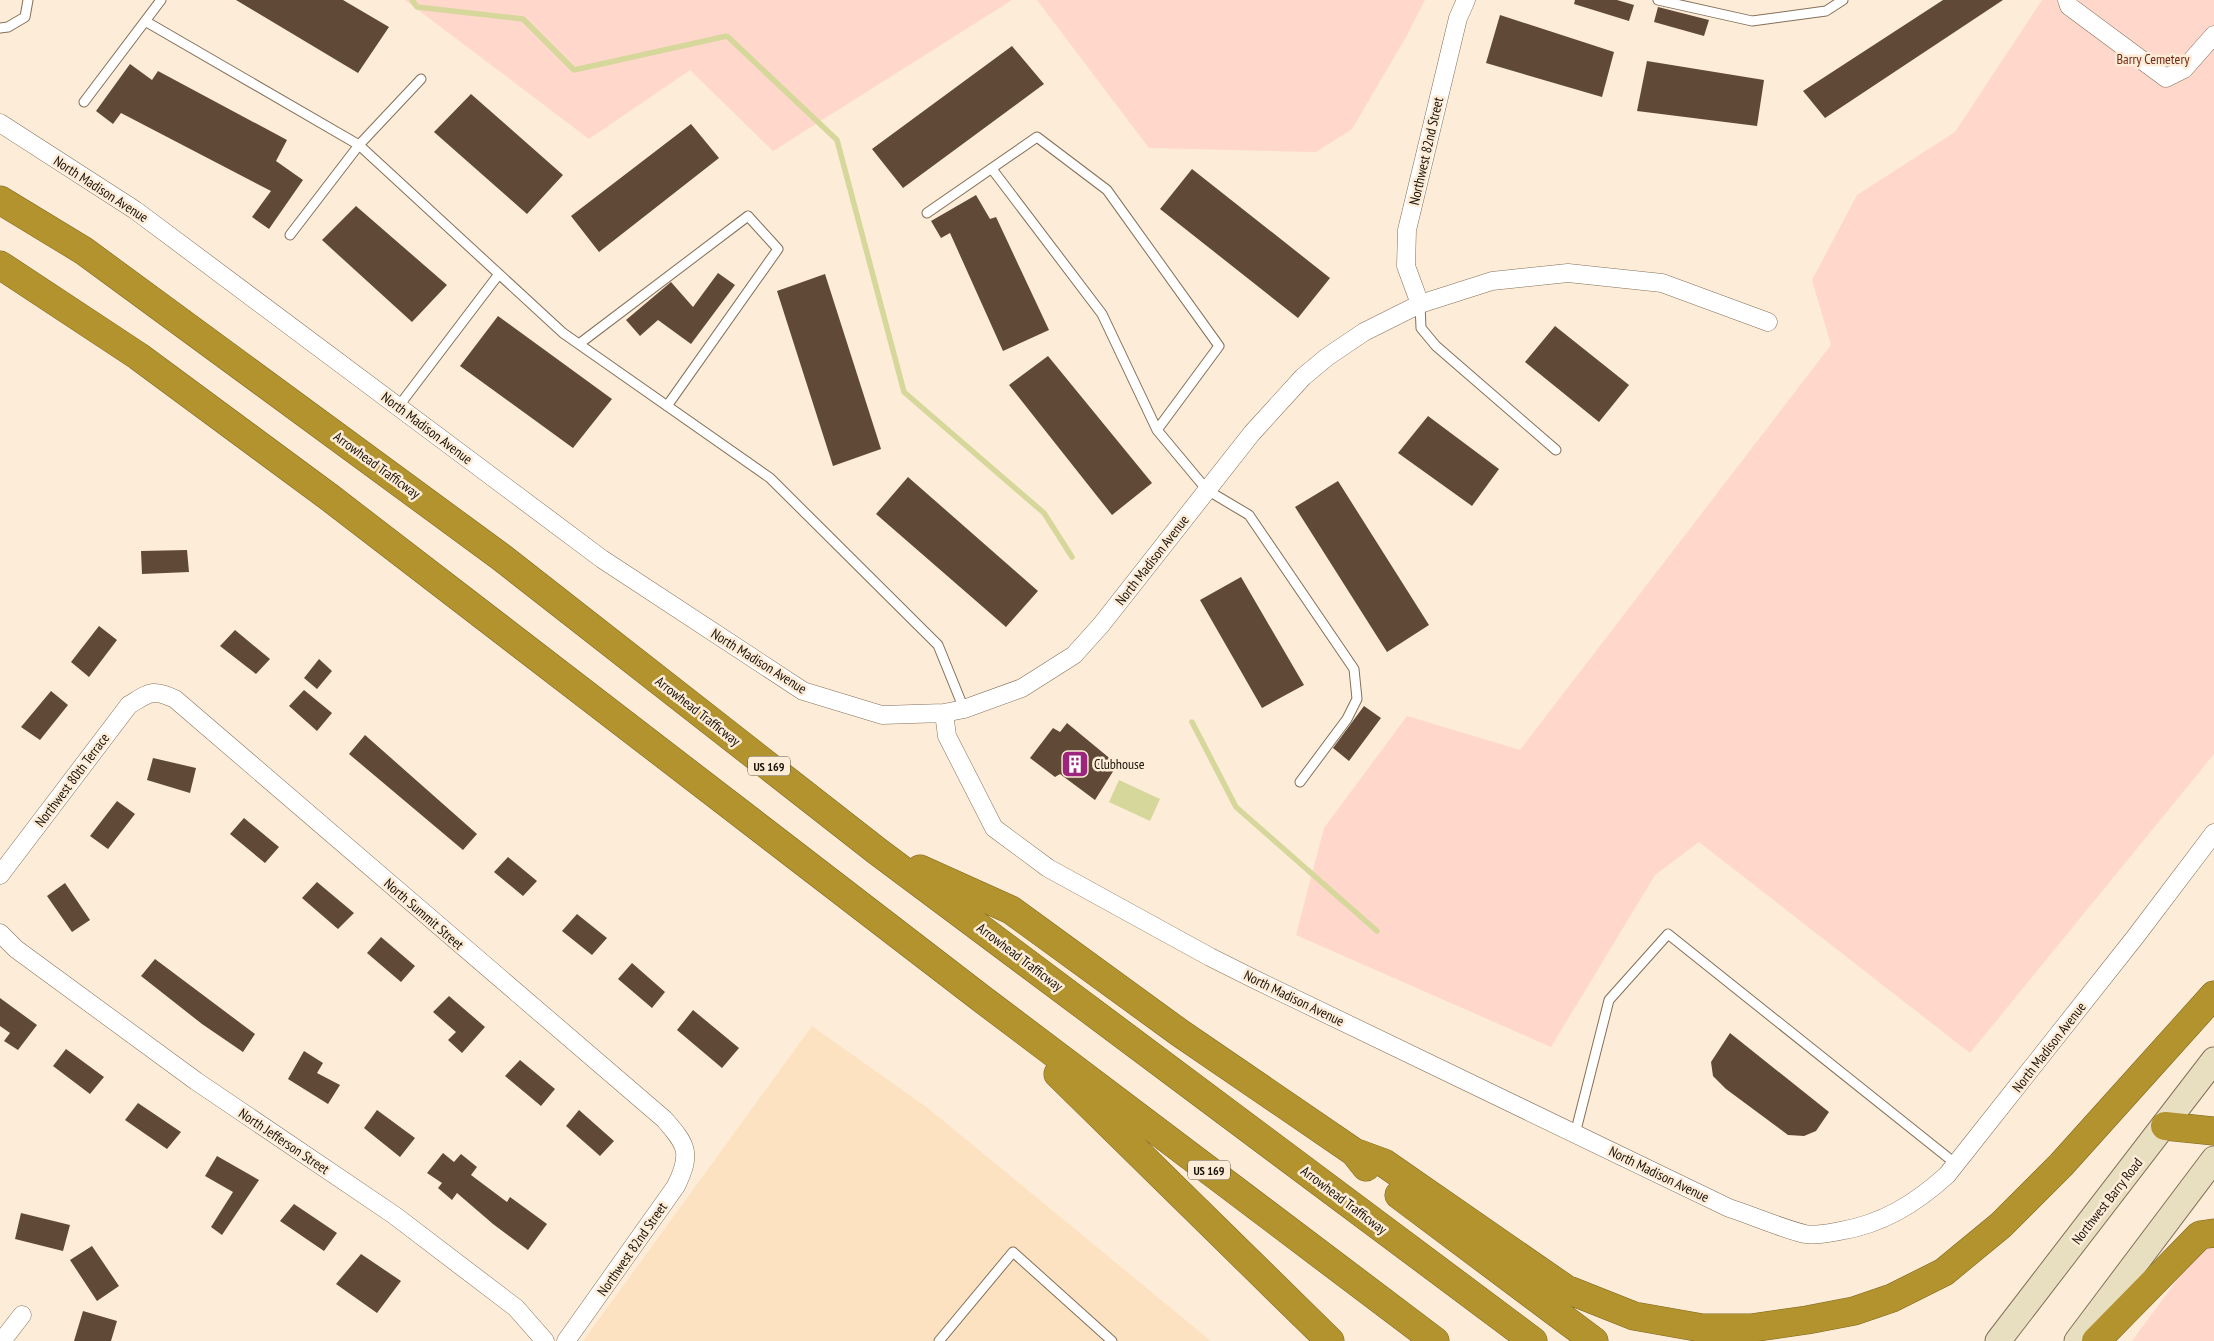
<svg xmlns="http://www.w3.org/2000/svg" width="2214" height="1341" font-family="'PT Sans Narrow',sans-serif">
	<rect width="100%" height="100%" fill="#fdecd7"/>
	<path fill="#fde2c1" d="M812,1026L929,1109L1211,1341H583Z"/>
	<path fill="#ffd7cb" d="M405,0H1012L773,151L690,70L589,139Z
		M1037,0H1425L1406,37L1352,129L1316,152L1149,148Z
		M2042,0H2214V754L1970,1053L1699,842L1655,875L1551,1047L1296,935L1324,828L1407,716L1520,750L1831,345L1812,280L1857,195L1955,132Z
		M2214,1230V1341H2132Z"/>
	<path fill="#d6d79b" d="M1119,780L1160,799L1150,821L1109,802Z"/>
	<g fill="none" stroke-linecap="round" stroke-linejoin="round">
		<path stroke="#d6d79b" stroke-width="5.5" d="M412,0L417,7L523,19L574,70L727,36L837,140L904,392L1044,513L1072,557
			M1192,722L1236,807L1377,931"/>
	</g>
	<path fill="#614938" d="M236,0H343L389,27L358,73Z
		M1575,0H1617L1634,5L1629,21L1574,4Z
		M1943,0H2003L1825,118L1803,91Z
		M1658,7L1709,20L1704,36L1654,22Z
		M1500,15L1614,52L1602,97L1486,63Z
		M1012,46L1044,84L903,188L872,149Z
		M1647,61L1764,80L1757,126L1637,111Z
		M130,64L152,80L158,71L287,140L276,161L303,180L269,229L252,217L271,191L121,113L113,124L96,111Z
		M471,94L563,175L527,214L434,132Z
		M691,124L719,158L599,252L571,216Z
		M1192,169L1330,278L1298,318L1160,209Z
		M976,195L990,219L996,217L1049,330L1003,351L950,233L941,238L931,221Z
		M356,206L447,285L412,322L322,240Z
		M718,273L735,285L691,344L658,320L640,336L626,320L671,282L693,307Z
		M825,274L881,449L833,466L777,291Z
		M498,316L612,399L573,448L460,366Z
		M1555,326L1629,385L1599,422L1525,362Z
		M1048,356L1152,483L1112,515L1009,385Z
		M1428,416L1499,469L1472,506L1398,453Z
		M908,477L1038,591L1006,627L876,514Z
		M1338,481L1429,625L1387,652L1295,507Z
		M187,550L189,572L142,574L141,551Z
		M1241,577L1304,685L1262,708L1200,600Z
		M99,626L117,640L89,677L71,662Z
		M235,630L270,659L256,674L220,646Z
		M319,659L332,671L317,689L304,678Z
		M304,690L332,713L317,731L289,706Z
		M51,691L68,705L40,740L21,727Z
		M1364,706L1381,718L1349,761L1333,748Z
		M1067,723L1113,761L1109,768L1114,770L1095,800L1060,774L1055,777L1030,758L1053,728L1060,732Z
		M365,735L477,834L463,850L349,754Z
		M153,758L196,768L190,793L147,780Z
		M117,801L135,814L108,849L90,836Z
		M244,818L279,847L265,863L230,834Z
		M508,857L537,881L523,896L494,872Z
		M317,882L354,913L338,929L302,898Z
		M65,883L90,920L72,932L47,896Z
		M577,914L607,938L592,955L562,931Z
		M381,937L415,966L401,982L367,953Z
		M155,959L255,1034L243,1052L202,1024L141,976Z
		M632,963L665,992L652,1008L618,979Z
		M449,996L485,1027L462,1053L448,1040L456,1032L433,1012Z
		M0,998L37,1025L18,1050L4,1041L10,1033L0,1026Z
		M693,1010L739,1048L722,1068L677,1030Z
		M1730,1033L1829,1112L1816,1131L1804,1136L1788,1135L1726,1089L1713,1076L1711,1062Z
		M66,1049L104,1077L90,1094L53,1066Z
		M304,1051L323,1063L317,1073L340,1085L328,1104L288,1079Z
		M520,1060L555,1089L541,1106L505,1076Z
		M138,1103L181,1132L167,1149L125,1120Z
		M377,1110L415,1138L400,1157L364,1128Z
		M579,1110L614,1141L600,1156L566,1126Z
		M443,1153L454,1162L461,1154L477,1167L471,1175L507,1202L510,1197L547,1224L528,1250L493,1224L457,1193L452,1200L438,1188L442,1183L427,1173Z
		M217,1156L259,1180L222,1235L211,1227L233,1192L205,1176Z
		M294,1204L337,1233L324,1251L280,1221Z
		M21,1213L70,1225L63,1251L15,1239Z
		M92,1246L119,1286L97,1301L70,1260Z
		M361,1254L401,1281L377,1313L336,1284Z
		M83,1311L117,1321L111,1341H74Z"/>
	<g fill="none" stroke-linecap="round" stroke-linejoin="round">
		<g stroke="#847059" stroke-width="11">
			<path id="lane" d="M1658,0L1752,21L1826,11L1843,0
				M145,21L359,145L563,333L770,478L938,645L964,709
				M0,28L8,27L25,17L28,0
				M84,102L161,0
				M992,169L1102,314L1157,430L1207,490L1249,515L1354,669L1357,699L1347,719L1300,782
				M927,213L1037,137L1107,190L1219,346L1157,430
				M290,235L359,145L421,79
				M1420,304L1421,328L1436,346L1556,450
				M579,344L748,216L778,249L667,406
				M398,407L499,274
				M1575,1134L1609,1000L1668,934L1956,1164
				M939,1341L1013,1252L1112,1341"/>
		</g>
		<g stroke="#847059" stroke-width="19">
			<path id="street" d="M2067,0L2069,6L2166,78L2184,69L2214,35
				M0,123L135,210L602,559L803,691L882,715L944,713L964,709L1022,688L1074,655L1101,625L1252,433L1303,377L1327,357L1364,332L1420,304L1492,281L1568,273L1662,283L1768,322
				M1420,304L1406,266L1407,230L1458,18L1466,0
				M944,713L947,736L994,828L1048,868L1210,957L1254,979L1729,1208C1754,1216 1780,1228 1805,1234C1816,1236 1829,1233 1840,1231C1882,1224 1915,1204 1947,1175L2136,936L2214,833
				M0,875L129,705C149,693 152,688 175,699L664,1119C687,1145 692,1153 676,1186L566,1341
				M0,933L16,949L196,1081L394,1215L516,1308L545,1341
				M2,1341L22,1315"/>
		</g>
		<g stroke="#847059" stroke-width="27">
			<path id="secondary" d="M1998,1341L2214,1060
				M2077,1341L2214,1159"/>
		</g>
		<g stroke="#7d6621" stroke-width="29">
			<path id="highway" d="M0,200L84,251L501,557L877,851L1533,1341
				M0,265L138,356L329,497L982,999L1435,1341
				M920,869L1011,910L1180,1033L1354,1152L1366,1167
				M1058,1074L1330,1341
				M2165,1126L2214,1131
				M1354,1152L1384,1163L1566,1289L1634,1316L1702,1328H1751L1807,1320L1854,1311L1892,1298L1944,1272L2001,1225L2061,1165L2214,995
				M1399,1195L1594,1341
				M2096,1341L2200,1235L2214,1233"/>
		</g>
		<use href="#lane" stroke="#fff" stroke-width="9"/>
		<use href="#street" stroke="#fff" stroke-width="18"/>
		<use href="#secondary" stroke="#e8dfc0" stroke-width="25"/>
		<use href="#highway" stroke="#b2932e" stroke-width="28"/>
	</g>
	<defs>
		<g id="building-square" transform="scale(1.4375)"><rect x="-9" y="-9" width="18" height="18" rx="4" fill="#9e257c" stroke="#fdecd7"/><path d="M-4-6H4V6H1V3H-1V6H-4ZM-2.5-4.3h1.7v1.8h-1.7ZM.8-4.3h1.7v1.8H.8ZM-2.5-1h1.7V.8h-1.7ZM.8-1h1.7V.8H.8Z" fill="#fff"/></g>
	</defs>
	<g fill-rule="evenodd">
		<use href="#building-square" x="1075" y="764"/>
	</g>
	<g text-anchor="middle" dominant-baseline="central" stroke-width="5" stroke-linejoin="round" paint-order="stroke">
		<g fill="#fdecd7" stroke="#5e5447" stroke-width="1">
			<rect x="748" y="756.5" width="42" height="19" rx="4"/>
			<rect x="1188" y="1160.5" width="42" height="19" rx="4"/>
		</g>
		<g font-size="12" font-weight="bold" fill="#1a1309">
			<text x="769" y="766">US 169</text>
			<text x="1209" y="1170">US 169</text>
		</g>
		<g font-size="14" fill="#742a16" stroke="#fdecd7">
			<text x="2153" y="59">Barry Cemetery</text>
		</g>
		<g font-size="14" fill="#1a1309" stroke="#fdecd7">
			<text transform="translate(1426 151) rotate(-77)">Northwest 82nd Street</text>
			<text transform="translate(101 189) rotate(33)">North Madison Avenue</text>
			<text transform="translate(427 428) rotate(37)">North Madison Avenue</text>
			<text transform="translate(377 465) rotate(36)">Arrowhead Trafficway</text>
			<text transform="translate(1152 560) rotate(-52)">North Madison Avenue</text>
			<text transform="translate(759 661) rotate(32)">North Madison Avenue</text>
			<text transform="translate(698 711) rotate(38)">Arrowhead Trafficway</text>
			<text transform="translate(72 780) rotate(-53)">Northwest 80th Terrace</text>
			<text transform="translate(424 914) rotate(41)">North Summit Street</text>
			<text transform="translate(1020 957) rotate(37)">Arrowhead Trafficway</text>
			<text transform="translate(1294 998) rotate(26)">North Madison Avenue</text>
			<text transform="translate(2049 1047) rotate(-52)">North Madison Avenue</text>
			<text transform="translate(284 1141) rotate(34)">North Jefferson Street</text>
			<text transform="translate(1659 1174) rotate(26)">North Madison Avenue</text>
			<text transform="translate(1344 1200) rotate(37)">Arrowhead Trafficway</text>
			<text transform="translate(2107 1201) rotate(-52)">Northwest Barry Road</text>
			<text transform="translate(632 1249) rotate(-55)">Northwest 82nd Street</text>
		</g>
		<g font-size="14" fill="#1a1309" stroke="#fdecd7" text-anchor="start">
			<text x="1094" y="764">Clubhouse</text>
		</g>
	</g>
</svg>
